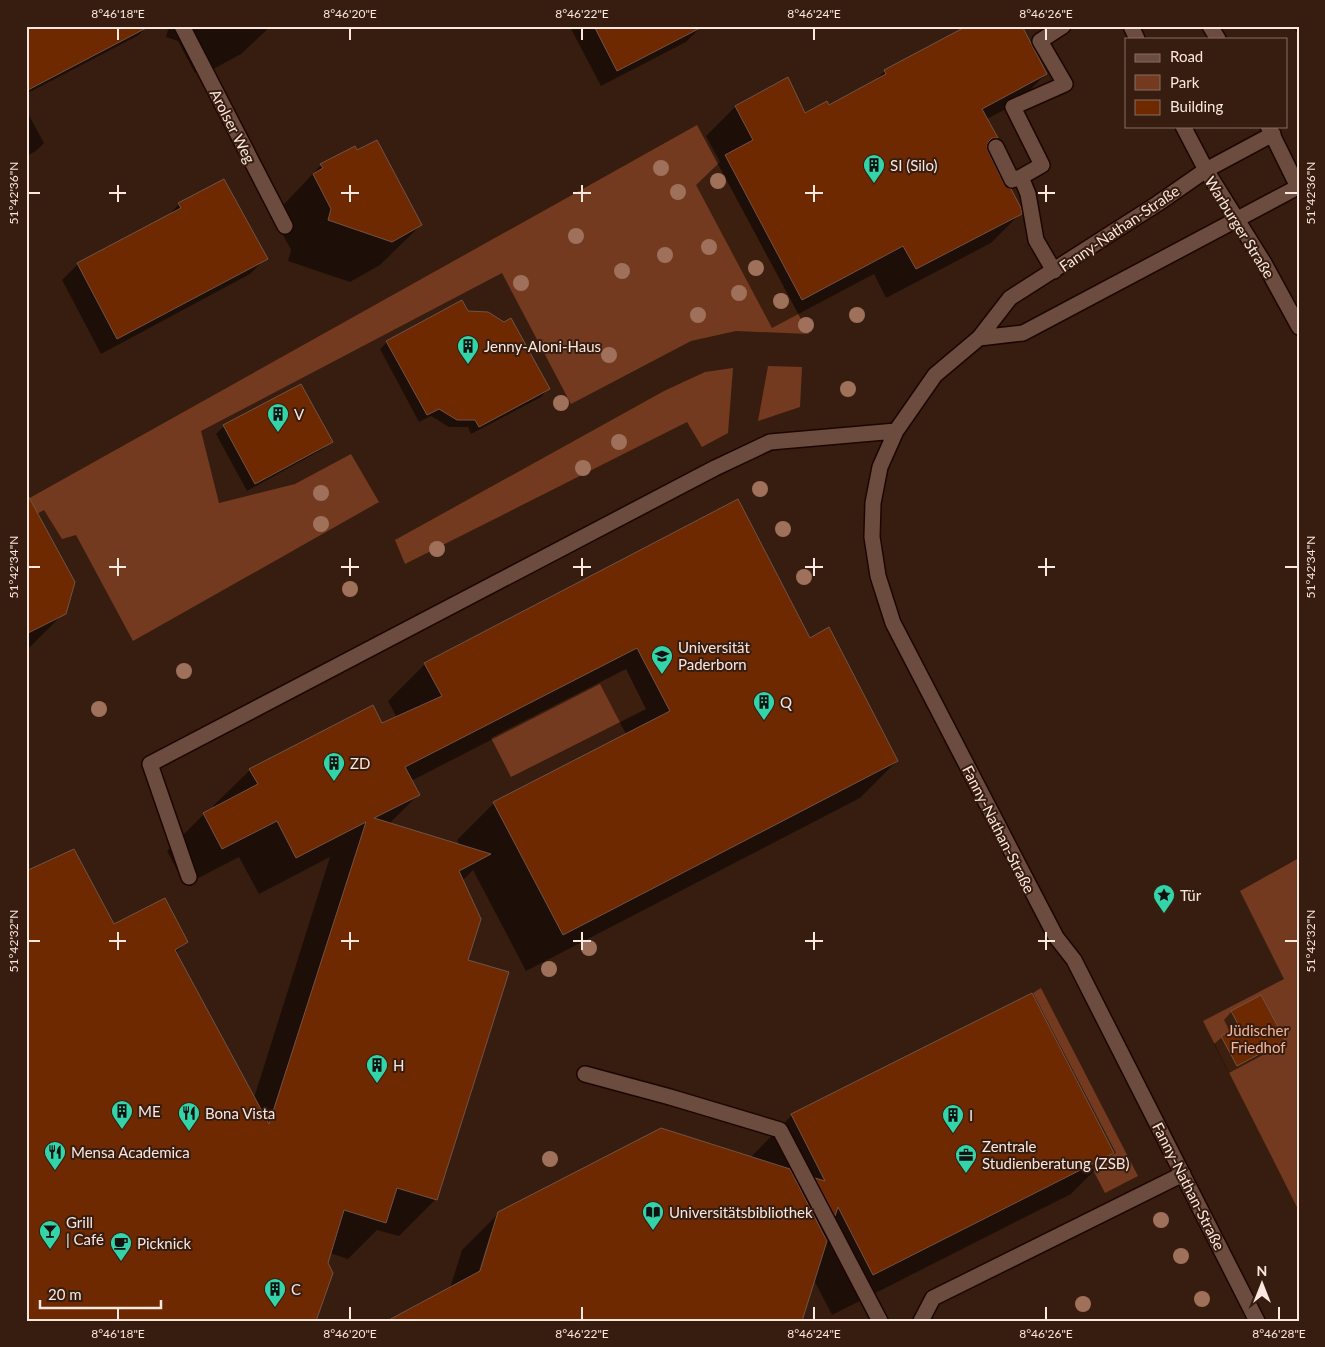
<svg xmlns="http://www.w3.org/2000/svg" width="1325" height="1347" font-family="Lato,sans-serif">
	<rect width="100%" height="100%" fill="#371d10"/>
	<path fill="#733a1f" d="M697,125L809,334L736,331L691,341L571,404L502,273L201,431L219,503L295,484L351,454L379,502L133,641L76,535L62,539L44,510L26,520V500Z
		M768,366L802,367L800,407L758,421Z
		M733,368L728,433L702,447L687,422L405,564L395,540L664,391L705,372Z
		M626,669L646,709L511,777L491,738Z
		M1299,858V1211L1203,1021L1284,979L1240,891Z
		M1041,988L1138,1176L1105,1193L1091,1166L1116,1153L1033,993Z"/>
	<path fill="#0007" fill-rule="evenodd" d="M26,26L146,27L139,35L26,94Z
		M169,26H271L241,54L208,72L206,68L195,73L178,41L166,37Z
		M573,26H702L686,42L601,86L571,29Z
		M1292,26H1299V35Z
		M885,71L1046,74L1017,103L987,119L996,138L986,148L1003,185L1021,213L991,243L886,298L874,274L772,328L696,185L720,162L706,136L735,107L787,79L805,114L828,106L872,83Z
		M26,110L44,143L36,151L26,156Z
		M321,165L421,225L380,265L350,282L288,261L291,250L273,216Z
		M179,204L266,258L250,274L101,354L62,280L78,264L166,218Z
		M387,342L548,389L541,397L471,434L468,427H449L431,416L419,422L380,349Z
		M224,426L331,441L323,449L247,491L216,434Z
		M737,501L809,640L897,761L860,798L526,971L473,870L462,881L466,961L436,1199L399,1236L377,1230L348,1259L330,1253L113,926L187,942L175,953L254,1098L330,857L259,894L239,857L185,885L167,851L204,814L214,809L213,806L250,770L382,725L397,718L388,701L425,664ZM600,684L626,734L494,803L457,840L460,846L389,824L418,795L411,781Z
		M26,526L64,613L26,651Z
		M1261,997L1284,1040L1276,1048L1229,1073L1214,1044L1222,1037L1230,1032L1224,1020L1231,1012Z
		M792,1115L1112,1153L1071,1194L832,1315L814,1280L450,1288L462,1250L499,1213L753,1159L752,1156ZM491,1232H493L479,1277H477Z"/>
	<path fill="#6e2900" stroke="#725345" d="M26,26H150L26,91Z
		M594,26H704L617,71Z
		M967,26H1022L1047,74L982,109L998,138H992L989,141L987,146L988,151L1004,184L1011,189L1021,208L1022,214L916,269L903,246L802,300L725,155L753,140L735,106L788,77L805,113L827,101L829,105L886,74L884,70Z
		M377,140L422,225L392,242L328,220L331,209L313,174L323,168L320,164L355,146L357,150Z
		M224,179L268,259L117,339L77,263L181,208L178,203Z
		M462,300L468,311L488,312L504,322L511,318L550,389L479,427L475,420H457L439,409L427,415L386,341Z
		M301,384L333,442L255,484L223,425Z
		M26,492L75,582L66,614L26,634Z
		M738,499L810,638L829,627L898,761L563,935L493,802L670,711L637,648L405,767L420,795L374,818L491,854L459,871L481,919L468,960L509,972L437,1200L397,1188L386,1223L344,1210L328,1263L333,1273L316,1321H26V871L74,849L114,924L165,898L188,942L175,950L269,1124L366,822L296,858L277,821L222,849L203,813L258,784L249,769L373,705L382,723L442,696L424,663Z
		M1032,993L1114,1153L873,1275L838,1207L835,1216L815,1178L825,1181L791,1114Z
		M1261,995L1285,1040L1237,1066L1221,1036L1239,1026L1231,1011Z
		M661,1128L790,1169L827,1241L802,1321H387L480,1271L498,1212Z"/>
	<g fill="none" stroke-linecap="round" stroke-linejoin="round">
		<g stroke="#1d0600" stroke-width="18">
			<path id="lane" d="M996,147L1012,180L1021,177
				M1054,271L1036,240L1028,194L1021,177L1042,165L1013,107L1065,84L1040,41L1063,26
				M979,338L1023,333L1298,187
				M189,877L150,764L715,468L770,442L896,431
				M585,1074L670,1097L780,1130L880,1321
				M921,1321L933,1298L1183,1174
				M1257,1321L1074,960L1056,937L893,623L878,576L872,537L873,503L880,467L896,431L935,375L979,338L1010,298L1157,204L1206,170L1273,134"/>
		</g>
		<g stroke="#1d0600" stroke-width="18">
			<path id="street" d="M182,26L285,226"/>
		</g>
		<g stroke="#1d0600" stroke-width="18">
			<path id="secondary" d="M1131,26L1137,39
				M1210,26L1218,39
				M1183,126L1206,170L1264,263L1299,327
				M1268,126L1299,189"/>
		</g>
		<use href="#lane" stroke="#6b4c3e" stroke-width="15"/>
		<use href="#street" stroke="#6b4c3e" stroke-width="15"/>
		<use href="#secondary" stroke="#6b4c3e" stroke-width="15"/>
	</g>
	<g fill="#9f715b">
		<circle cx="661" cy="168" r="8"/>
		<circle cx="718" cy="181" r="8"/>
		<circle cx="678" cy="192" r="8"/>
		<circle cx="576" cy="236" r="8"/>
		<circle cx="709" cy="247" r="8"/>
		<circle cx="665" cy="255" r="8"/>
		<circle cx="756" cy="268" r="8"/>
		<circle cx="622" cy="271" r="8"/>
		<circle cx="521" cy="283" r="8"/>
		<circle cx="739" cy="293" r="8"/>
		<circle cx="781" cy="301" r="8"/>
		<circle cx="698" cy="315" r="8"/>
		<circle cx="857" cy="315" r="8"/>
		<circle cx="806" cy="325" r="8"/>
		<circle cx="609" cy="355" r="8"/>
		<circle cx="848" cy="389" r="8"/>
		<circle cx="561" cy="403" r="8"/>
		<circle cx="619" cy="442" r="8"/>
		<circle cx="583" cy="468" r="8"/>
		<circle cx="760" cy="489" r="8"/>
		<circle cx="321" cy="493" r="8"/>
		<circle cx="321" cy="524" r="8"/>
		<circle cx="783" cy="529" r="8"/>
		<circle cx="437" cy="549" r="8"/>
		<circle cx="804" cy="577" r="8"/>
		<circle cx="350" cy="589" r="8"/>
		<circle cx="184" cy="671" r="8"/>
		<circle cx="99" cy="709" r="8"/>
		<circle cx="589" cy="948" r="8"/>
		<circle cx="549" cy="969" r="8"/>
		<circle cx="550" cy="1159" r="8"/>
		<circle cx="1161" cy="1220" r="8"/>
		<circle cx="1181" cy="1256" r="8"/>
		<circle cx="1202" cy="1299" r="8"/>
		<circle cx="1083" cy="1304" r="8"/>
	</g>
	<path fill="none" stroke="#fae7df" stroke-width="2" d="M118,28V40M350,28V40M582,28V40M814,28V40M1046,28V40M118,185V202M350,185V202M582,185V202M814,185V202M1046,185V202M28,193H40M109,193H126M341,193H359M573,193H591M805,193H823M1038,193H1055M1285,193H1298M118,558V576M350,558V576M582,558V576M814,558V576M1046,558V576M28,567H40M109,567H126M341,567H359M573,567H591M805,567H823M1038,567H1055M1285,567H1298M118,932V950M350,932V950M582,932V950M814,932V950M1046,932V950M28,941H40M109,941H126M341,941H359M573,941H591M805,941H823M1038,941H1055M1285,941H1298M118,1307V1320M350,1307V1320M582,1307V1320M814,1307V1320M1046,1307V1320M1279,1307V1320"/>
	<defs>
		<g id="building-pin" transform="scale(1.125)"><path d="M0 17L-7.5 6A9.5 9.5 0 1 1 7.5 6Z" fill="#33d4a8" stroke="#371d10"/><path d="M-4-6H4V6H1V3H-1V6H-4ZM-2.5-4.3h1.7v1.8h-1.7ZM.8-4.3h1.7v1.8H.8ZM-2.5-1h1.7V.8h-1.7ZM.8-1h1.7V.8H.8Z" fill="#111"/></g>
		<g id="university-pin" transform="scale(1.125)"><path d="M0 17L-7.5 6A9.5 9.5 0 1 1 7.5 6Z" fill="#33d4a8" stroke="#371d10"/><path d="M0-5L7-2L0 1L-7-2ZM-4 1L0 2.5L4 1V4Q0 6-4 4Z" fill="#111"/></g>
		<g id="sight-pin" transform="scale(1.125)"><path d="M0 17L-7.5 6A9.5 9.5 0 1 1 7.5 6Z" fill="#33d4a8" stroke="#371d10"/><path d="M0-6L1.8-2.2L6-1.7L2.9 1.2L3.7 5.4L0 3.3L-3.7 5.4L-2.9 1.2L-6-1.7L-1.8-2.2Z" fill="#111"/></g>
		<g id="restaurant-pin" transform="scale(1.125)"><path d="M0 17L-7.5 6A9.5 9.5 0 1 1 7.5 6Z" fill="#33d4a8" stroke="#371d10"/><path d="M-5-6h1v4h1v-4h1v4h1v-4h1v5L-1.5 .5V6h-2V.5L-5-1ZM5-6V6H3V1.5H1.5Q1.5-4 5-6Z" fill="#111"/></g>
		<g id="office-pin" transform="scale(1.125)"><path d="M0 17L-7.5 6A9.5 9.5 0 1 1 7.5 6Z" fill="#33d4a8" stroke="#371d10"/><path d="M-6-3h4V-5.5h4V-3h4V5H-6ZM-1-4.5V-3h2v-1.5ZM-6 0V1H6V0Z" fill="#111"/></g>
		<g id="library-pin" transform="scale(1.125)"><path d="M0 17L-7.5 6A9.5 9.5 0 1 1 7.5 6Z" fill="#33d4a8" stroke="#371d10"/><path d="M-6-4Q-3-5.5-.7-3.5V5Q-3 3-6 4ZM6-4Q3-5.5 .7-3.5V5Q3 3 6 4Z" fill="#111"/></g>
		<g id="bar-pin" transform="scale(1.125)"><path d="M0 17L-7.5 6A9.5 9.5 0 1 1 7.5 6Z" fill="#33d4a8" stroke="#371d10"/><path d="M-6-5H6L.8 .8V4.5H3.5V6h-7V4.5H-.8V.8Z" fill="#111"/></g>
		<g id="cafe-pin" transform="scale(1.125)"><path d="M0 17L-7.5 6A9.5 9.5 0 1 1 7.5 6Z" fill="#33d4a8" stroke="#371d10"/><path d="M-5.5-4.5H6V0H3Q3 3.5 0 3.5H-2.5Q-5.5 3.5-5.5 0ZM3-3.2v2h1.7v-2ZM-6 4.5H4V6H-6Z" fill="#111"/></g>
	</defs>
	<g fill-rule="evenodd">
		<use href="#building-pin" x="874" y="165"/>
		<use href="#building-pin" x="468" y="346"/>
		<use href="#building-pin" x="278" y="414"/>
		<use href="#university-pin" x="662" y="656"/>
		<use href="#building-pin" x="764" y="702"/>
		<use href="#building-pin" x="334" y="763"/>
		<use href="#sight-pin" x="1164" y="895"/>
		<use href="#building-pin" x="377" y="1065"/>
		<use href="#building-pin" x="122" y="1111"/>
		<use href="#restaurant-pin" x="189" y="1113"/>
		<use href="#building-pin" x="953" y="1115"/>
		<use href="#restaurant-pin" x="55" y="1152"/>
		<use href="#office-pin" x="966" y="1155"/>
		<use href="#library-pin" x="653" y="1212"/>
		<use href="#bar-pin" x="50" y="1231"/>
		<use href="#cafe-pin" x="121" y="1243"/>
		<use href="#building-pin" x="275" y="1289"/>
	</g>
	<g text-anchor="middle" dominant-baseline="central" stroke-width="4" stroke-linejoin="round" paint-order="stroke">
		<g font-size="15" fill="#fae7df" stroke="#371d10">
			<text transform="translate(233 126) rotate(63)">Arolser Weg</text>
			<text transform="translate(1240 227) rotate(58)">Warburger Straße</text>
			<text transform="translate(1119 228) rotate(-34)">Fanny-Nathan-Straße</text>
			<text transform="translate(999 829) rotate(63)">Fanny-Nathan-Straße</text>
			<text transform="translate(1189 1186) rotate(63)">Fanny-Nathan-Straße</text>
		</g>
		<g font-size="15" fill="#fae7df" stroke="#371d10" text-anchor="start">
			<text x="890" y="165">SI (Silo)</text>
			<text x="484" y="346">Jenny-Aloni-Haus</text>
			<text x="294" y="414">V</text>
			<text x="678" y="647">Universität<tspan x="678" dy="17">Paderborn</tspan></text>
			<text x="780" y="702">Q</text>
			<text x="350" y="763">ZD</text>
			<text x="1180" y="895">Tür</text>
			<text x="393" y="1065">H</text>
			<text x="138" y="1111">ME</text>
			<text x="205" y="1113">Bona Vista</text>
			<text x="969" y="1115">I</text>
			<text x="982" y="1146">Zentrale<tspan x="982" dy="17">Studienberatung (ZSB)</tspan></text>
			<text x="71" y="1152">Mensa Academica</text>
			<text x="669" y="1212">Universitätsbibliothek</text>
			<text x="66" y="1222">Grill<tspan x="66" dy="17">| Café</tspan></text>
			<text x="137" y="1243">Picknick</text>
			<text x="291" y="1289">C</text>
		</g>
		<g font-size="15" fill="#f4b599" stroke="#371d10">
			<text x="1258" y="1030">Jüdischer<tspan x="1258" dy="17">Friedhof</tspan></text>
		</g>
	</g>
	<rect width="1325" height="1347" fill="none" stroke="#371d10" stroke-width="55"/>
	<rect x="1125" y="38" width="162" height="90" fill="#371d10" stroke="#856e63"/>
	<rect x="1135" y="54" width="25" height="8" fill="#6b4c3e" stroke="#856e63"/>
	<text x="1170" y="62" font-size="15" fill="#fae7df">Road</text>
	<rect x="1135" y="75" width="25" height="15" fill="#733a1f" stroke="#856e63"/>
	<text x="1170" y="88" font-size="15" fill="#fae7df">Park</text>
	<rect x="1135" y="100" width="25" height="15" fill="#6e2900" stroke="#856e63"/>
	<text x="1170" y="112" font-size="15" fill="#fae7df">Building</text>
	<g transform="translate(1262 1284)" stroke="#371d10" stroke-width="4" paint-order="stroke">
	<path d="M0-4L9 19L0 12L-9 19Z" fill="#fae7df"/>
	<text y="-8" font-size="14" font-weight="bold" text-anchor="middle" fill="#fae7df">N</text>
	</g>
	<path d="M40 1300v8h121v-8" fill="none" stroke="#fae7df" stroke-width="2.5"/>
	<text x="48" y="1300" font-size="15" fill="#fae7df" stroke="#371d10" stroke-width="4" paint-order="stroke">20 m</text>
	<rect x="28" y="28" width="1270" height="1292" fill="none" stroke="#fae7df" stroke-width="2"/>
	<g font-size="12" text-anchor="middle" fill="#fae7df">
		<text x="118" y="18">8°46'18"E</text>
		<text x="350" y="18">8°46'20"E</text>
		<text x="582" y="18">8°46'22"E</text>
		<text x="814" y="18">8°46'24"E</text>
		<text x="1046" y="18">8°46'26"E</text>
		<text transform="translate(14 193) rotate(-90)" y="4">51°42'36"N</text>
		<text transform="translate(1311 193) rotate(-90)" y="4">51°42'36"N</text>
		<text transform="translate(14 567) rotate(-90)" y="4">51°42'34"N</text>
		<text transform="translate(1311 567) rotate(-90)" y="4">51°42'34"N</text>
		<text transform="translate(14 941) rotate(-90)" y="4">51°42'32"N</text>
		<text transform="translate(1311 941) rotate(-90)" y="4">51°42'32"N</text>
		<text x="118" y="1338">8°46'18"E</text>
		<text x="350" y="1338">8°46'20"E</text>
		<text x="582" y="1338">8°46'22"E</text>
		<text x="814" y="1338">8°46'24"E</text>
		<text x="1046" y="1338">8°46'26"E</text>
		<text x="1279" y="1338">8°46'28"E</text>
	</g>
</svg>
